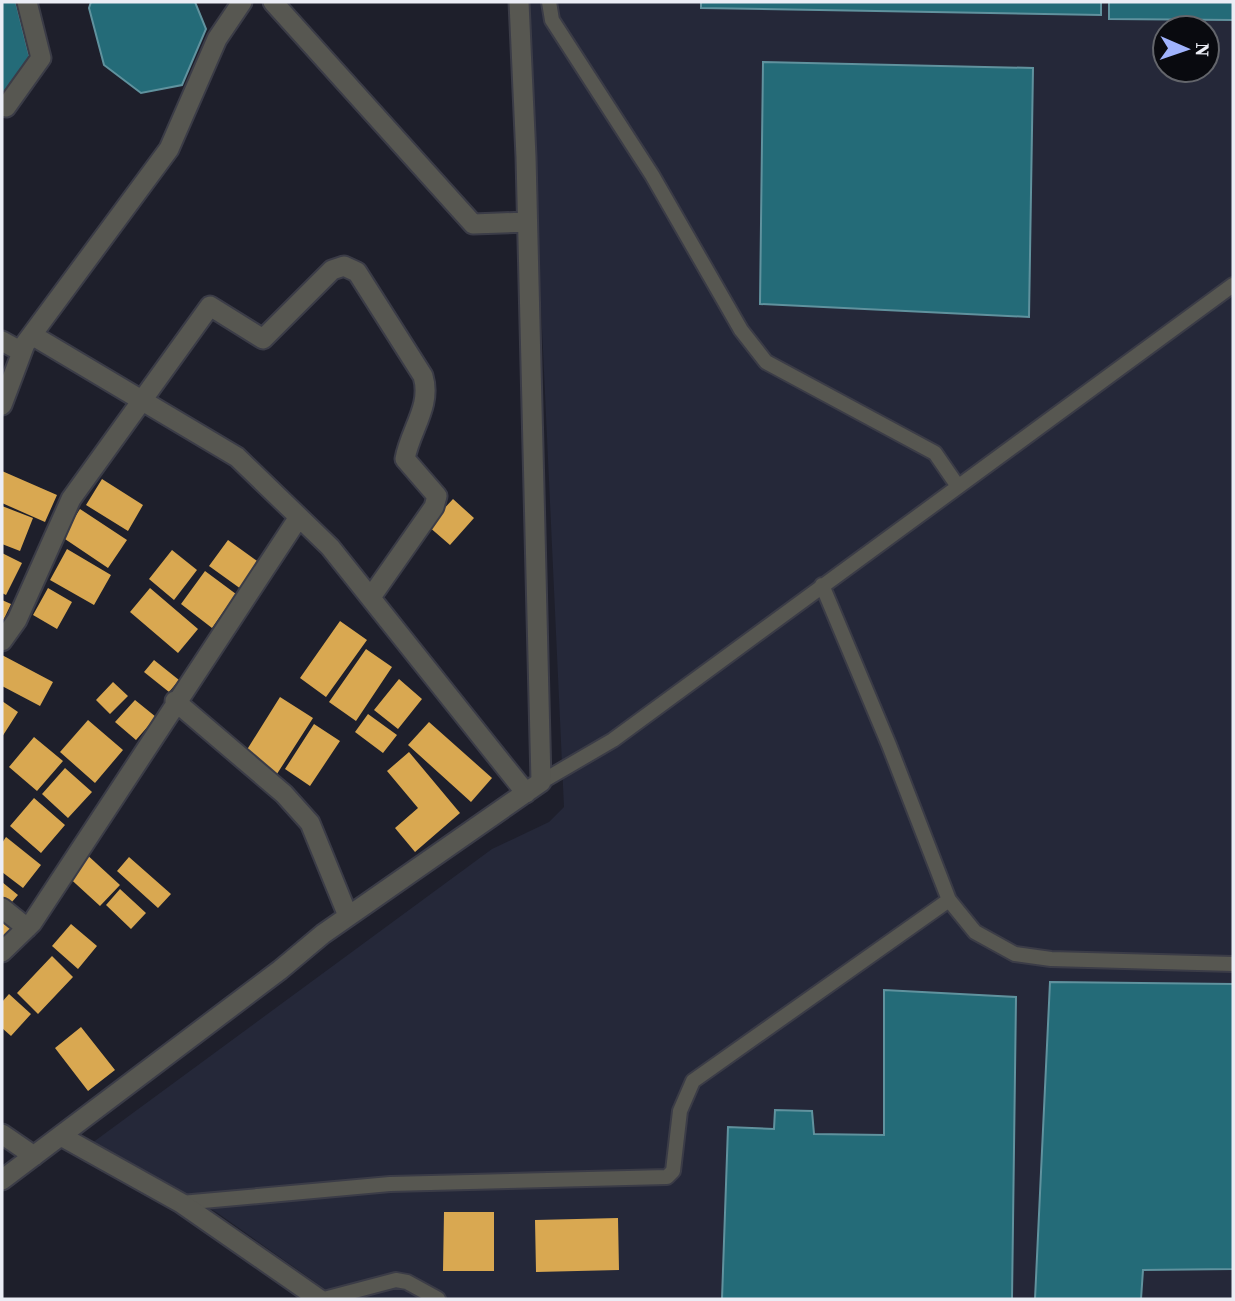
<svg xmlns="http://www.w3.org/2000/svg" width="1235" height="1301" font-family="'Source Serif 4',serif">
	<rect width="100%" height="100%" fill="#1e1f2b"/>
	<path fill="#252839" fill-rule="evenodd" d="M527,2H1233V1299H339L216,1212L92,1143L492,849L549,822L564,807ZM1165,28H1207V70H1165Z"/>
	<path fill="#246b78" stroke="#60929e" stroke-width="2" d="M2,2H16L30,58L5,94L2,93Z
		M91,2H195L206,29L182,85L141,93L104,65L89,8Z
		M701,2H1101V15L701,8Z
		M1109,2H1233V20L1109,19Z
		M763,62L1033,68L1029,317L760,304Z
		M1050,982L1233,984V1269L1143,1270L1141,1299H1035Z
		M884,990L1016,997L1012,1299H722L728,1127L774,1129L775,1110L812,1111L814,1134L884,1135Z"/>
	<path fill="#d9a851" d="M2,471L57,495L45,522L2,503Z
		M102,479L143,505L128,531L86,505Z
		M453,499L474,518L450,545L428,526Z
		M2,506L33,518L20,551L2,544Z
		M80,509L127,540L108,568L62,537Z
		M228,540L260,563L241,589L209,566Z
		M67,549L111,575L94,605L50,580Z
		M172,550L197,570L174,600L149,579Z
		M2,553L22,563L6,595L2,593Z
		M205,571L236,594L212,628L181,604Z
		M48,588L72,602L57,629L33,615Z
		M150,588L198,629L178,653L130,612Z
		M2,600L11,604L2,623Z
		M340,621L367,640L326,697L300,678Z
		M366,649L392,667L356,721L329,702Z
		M2,655L53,682L40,706L2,686Z
		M154,660L179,680L169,692L144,672Z
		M399,679L422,699L398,729L374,710Z
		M113,682L128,696L110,714L96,700Z
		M280,697L313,718L275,777L243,756Z
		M135,700L156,717L136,740L115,722Z
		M2,701L18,712L2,737Z
		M368,714L397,735L383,753L355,732Z
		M88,720L123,750L95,783L60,752Z
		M429,722L492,778L471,802L408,745Z
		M314,724L340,741L310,786L285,769Z
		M34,737L63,761L37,791L9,767Z
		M409,752L460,813L415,852L395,828L418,808L387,771Z
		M65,768L92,792L68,818L42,794Z
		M34,798L65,825L41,853L10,826Z
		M6,837L41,865L23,888L2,872V843Z
		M84,852L120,885L100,906L64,873Z
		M129,857L171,894L158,908L117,871Z
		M2,882L18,895L5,910L2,907Z
		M120,889L146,913L131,929L106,905Z
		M2,914L16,928L2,943Z
		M71,924L97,946L78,969L52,946Z
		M52,956L73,977L38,1014L17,993Z
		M9,994L31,1014L11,1036L2,1028V1002Z
		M81,1027L115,1070L88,1091L55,1048Z
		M444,1212H494V1271H443Z
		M618,1218L619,1270L536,1272L535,1220Z"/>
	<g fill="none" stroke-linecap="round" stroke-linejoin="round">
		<g stroke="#3b3c47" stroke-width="18">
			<path id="service" d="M549,2L552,20L652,175L741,330L766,362L935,453L957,485
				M822,585L889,745L949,900L975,932L1015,954L1051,959L1233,964
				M541,782L613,740L1233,285
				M181,1203L390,1184L667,1177L673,1171L680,1111L693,1081L949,900
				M324,1299L396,1280L407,1282L438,1299"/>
		</g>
		<g stroke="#3b3c47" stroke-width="23">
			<path id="minor" d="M273,2L473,224L527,222
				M2,104L6,107L41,58L27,2
				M32,335L237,457L330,547L526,793
				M2,341L22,352
				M2,405L25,344L169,149L217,39L242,2
				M2,641L17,620L71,499L210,306L263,339L332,270L344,266L357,272L423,376C432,406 410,430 405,459L437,496L434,507L371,597
				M175,701L284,794L310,823L348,916
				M2,908L27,928
				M2,952L32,923L299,517
				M2,1134L34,1156
				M61,1136L181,1203L319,1299
				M2,1180L280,970L323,934L541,782L526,157L519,2"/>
		</g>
		<use href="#service" stroke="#575751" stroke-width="14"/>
		<use href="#minor" stroke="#575751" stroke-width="19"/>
	</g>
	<rect width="1235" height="1301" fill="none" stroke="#ebedf5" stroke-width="7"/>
	<g transform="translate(1186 49) rotate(92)"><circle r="33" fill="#090a0f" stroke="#63656b" stroke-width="2"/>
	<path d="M0-5L12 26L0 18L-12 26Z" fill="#a0b3fd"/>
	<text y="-10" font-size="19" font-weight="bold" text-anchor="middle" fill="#ebedf5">N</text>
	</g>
</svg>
